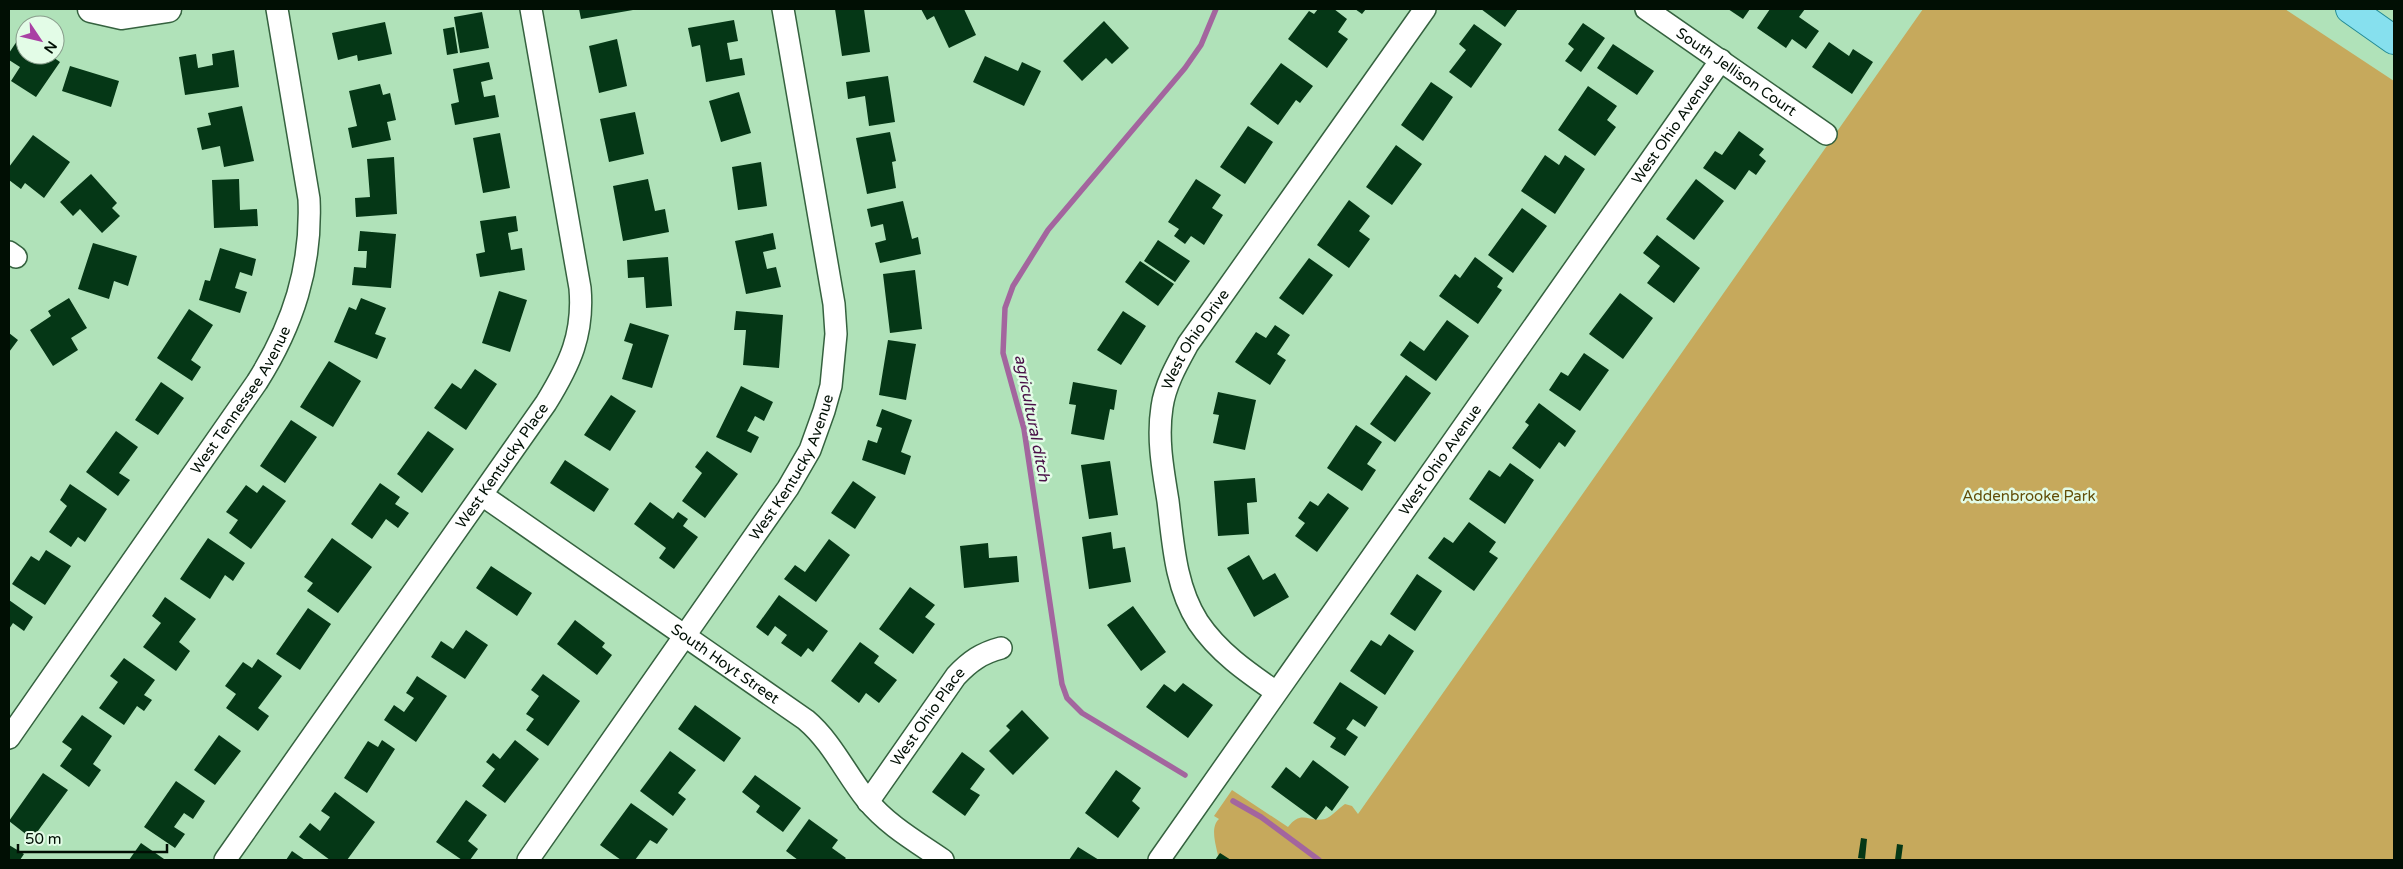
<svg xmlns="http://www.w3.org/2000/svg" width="2403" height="869" font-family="'Varela Round',sans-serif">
	<rect width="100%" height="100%" fill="#b0e2b9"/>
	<path fill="#c6a95c" d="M1923,9H2285L2394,81V860H1219C1217,848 1209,828 1219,819L1214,816L1232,790L1288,827C1302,809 1308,823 1325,819C1331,817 1339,808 1345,804L1352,806L1358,814Z"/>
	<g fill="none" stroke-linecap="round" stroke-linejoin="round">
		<path stroke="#a3659e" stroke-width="5.5" d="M1185,775L1082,713L1067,698L1062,684L1024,429L1003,353L1005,308L1013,286L1048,230L1185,68L1201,45L1216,9
			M1233,801L1261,817L1319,860"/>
	</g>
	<path fill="#053716" d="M579,9H633V10L581,19Z
		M835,9H864L870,52L842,56Z
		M921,9H964L976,35L949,48L934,16L927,20Z
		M1318,9H1334L1347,19L1338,32L1348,39L1327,68L1288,39L1309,11L1314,14Z
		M1355,9H1366L1362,14Z
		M1481,9H1518L1505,27Z
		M1728,9H1750L1743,19Z
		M1770,9H1805L1799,17L1819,31L1806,49L1792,39L1786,48L1757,28Z
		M482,12L489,48L460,53L454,17Z
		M734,20L738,41L727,43L730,60L742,58L745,75L706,82L700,45L692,47L688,28Z
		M1104,21L1129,48L1112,64L1106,58L1082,81L1063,61Z
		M385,22L392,54L358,61L357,55L338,60L332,33Z
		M1583,23L1605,38L1581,72L1565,61L1574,49L1568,44Z
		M1474,24L1502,44L1471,88L1449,72L1466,50L1459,44Z
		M454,27L458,53L447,55L443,29Z
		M25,29V55H50L60,62L36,97L11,81L20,67L9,60V53Z
		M617,39L627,86L599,93L589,46Z
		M1829,42L1849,56L1853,49L1873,62L1852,94L1812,67Z
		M1613,44L1654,71L1637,95L1597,68Z
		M234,50L239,87L185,95L179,57L196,54L198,68L213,65L212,54Z
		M985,56L1018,71L1022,62L1041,71L1024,106L973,82Z
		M489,62L493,79L481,82L484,97L495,95L499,117L455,125L451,104L459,102L453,69Z
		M1281,63L1313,86L1300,103L1296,100L1278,125L1250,104Z
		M70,66L119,81L111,107L62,91Z
		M888,76L895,122L869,126L865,96L848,99L846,82Z
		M1431,82L1453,97L1423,141L1401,125Z
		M380,84L383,95L390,93L396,120L387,122L391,140L352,148L348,128L357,126L349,91Z
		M1588,86L1617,106L1607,120L1616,127L1595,156L1558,130Z
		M739,92L751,133L721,142L709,101Z
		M242,106L254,161L224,167L220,146L202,150L197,128L211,125L208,113Z
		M635,112L644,154L609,162L600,119Z
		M1248,126L1273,142L1245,184L1220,167Z
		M1739,131L1764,149L1759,155L1766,161L1756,175L1749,170L1735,190L1703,168L1715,151L1722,155Z
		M890,132L896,161L892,162L896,188L867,194L856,138Z
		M500,133L510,188L483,193L473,138Z
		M33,135L70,162L44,198L25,183L21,189L9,180V167Z
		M1396,145L1422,164L1392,205L1366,187Z
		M1545,155L1559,165L1565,155L1585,169L1555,214L1521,191Z
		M394,157L397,214L356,217L355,198L370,197L367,159Z
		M761,162L767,206L738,210L732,167Z
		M91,174L117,203L112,208L120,216L102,233L80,209L73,216L60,202Z
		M239,179L240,210L257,209L258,226L214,228L212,180Z
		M648,179L655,211L665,209L669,232L623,241L613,186Z
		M1196,179L1221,195L1212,208L1223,215L1204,245L1191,236L1185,244L1174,236L1179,229L1168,222Z
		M1696,179L1724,201L1694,240L1666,219Z
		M1349,200L1370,216L1359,231L1370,239L1349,268L1317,245Z
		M903,201L912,239L918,237L921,254L880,263L875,243L886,240L883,224L871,227L867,209Z
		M1522,208L1547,226L1513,273L1488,255Z
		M516,216L518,231L508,233L511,250L522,248L525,270L480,277L476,254L485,252L480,221Z
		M360,231L396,234L391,288L352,285L354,267L366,268L367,251H358Z
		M773,233L776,249L763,252L767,269L776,267L781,287L746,294L735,241Z
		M1657,235L1700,268L1674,303L1647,283L1660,266L1643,253Z
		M1158,240L1190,261L1175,282L1144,261Z
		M93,243L137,256L128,286L114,281L109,299L78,289Z
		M220,248L256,259L252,276L240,272L235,288L247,292L240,313L199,300L205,280L210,281Z
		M668,257L672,306L646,308L644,277L628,278L627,260Z
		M1475,257L1503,278L1497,287L1502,290L1478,324L1439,296L1455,274L1460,278Z
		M1309,258L1333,275L1303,315L1279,298Z
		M1140,261L1174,284L1158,306L1125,282Z
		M915,270L922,329L890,333L883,274Z
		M499,291L527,300L510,352L482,343Z
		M1620,293L1653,318L1623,359L1589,334Z
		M69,298L87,328L71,338L78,350L53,366L30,330L51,316L48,311Z
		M361,298L386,308L375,334L386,338L377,359L334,342L349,307L356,310Z
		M189,309L213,325L191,360L201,367L192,381L157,358Z
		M736,311L783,315L779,368L743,365L746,330H734Z
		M1123,311L1146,326L1121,365L1097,350Z
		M1447,320L1469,336L1436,381L1400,355L1410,341L1424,351Z
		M630,323L669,335L652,388L622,379L633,344L624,341Z
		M1275,325L1290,335L1277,354L1286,360L1270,385L1235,362L1256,332L1266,338Z
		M9,333L18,340L9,352Z
		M888,340L916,344L906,400L879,395Z
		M1584,353L1609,370L1580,411L1549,390L1561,372L1568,376Z
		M329,361L361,381L333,427L300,407Z
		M475,369L497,384L466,430L434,408L452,383L461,389Z
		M1406,375L1431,393L1395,442L1370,424Z
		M161,382L184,398L158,435L135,420Z
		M1073,382L1117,390L1114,410L1110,409L1104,440L1071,434L1076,405L1069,404Z
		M741,386L773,402L764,421L755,416L747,431L759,437L751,453L716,437Z
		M1218,392L1256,400L1245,450L1213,443L1219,415L1213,414Z
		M611,395L636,411L610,451L584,435Z
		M1539,403L1576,431L1565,447L1559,442L1540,469L1512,448L1529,425L1525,422Z
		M882,409L912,420L901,452L911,456L905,475L862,460L868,440L877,443L882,428L876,426Z
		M291,420L317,437L285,483L260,466Z
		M1356,425L1382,442L1367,464L1376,470L1362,491L1327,468Z
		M116,431L138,447L119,473L130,480L118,496L86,472Z
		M428,431L454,449L422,493L397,474Z
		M707,451L738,474L705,518L682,501L702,473L695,467Z
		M565,460L609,489L594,512L550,483Z
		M1110,461L1118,515L1089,519L1081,465Z
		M1510,463L1534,480L1505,524L1469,499L1489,470L1500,477Z
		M1255,478L1257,502L1247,503L1249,534L1218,536L1214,481Z
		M853,481L876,497L855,529L831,513Z
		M380,483L400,497L395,504L409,513L398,528L386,519L372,539L351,524Z
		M70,484L107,509L85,542L78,537L71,547L49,532L67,506L60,500Z
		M246,485L257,493L263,485L286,501L251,549L229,533L238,520L226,512Z
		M1328,493L1349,508L1317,552L1295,536L1305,523L1298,518L1310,501L1318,506Z
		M650,502L673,519L678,512L688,519L683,526L698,537L674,569L659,558L666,548L634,524Z
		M1469,522L1496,542L1489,552L1498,558L1474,591L1428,558L1444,537L1453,543Z
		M1111,532L1113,549L1125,547L1131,582L1089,589L1082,537Z
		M208,538L245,563L233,581L225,575L210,599L180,579Z
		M332,538L372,567L338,613L307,591L313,583L304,577Z
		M829,539L850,555L816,602L784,579L795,565L805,572Z
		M988,543L989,558L1017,556L1019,582L964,588L960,546Z
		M46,550L71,566L45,605L12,584L31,556L39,561Z
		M1249,555L1263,580L1275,573L1289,597L1254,617L1227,568Z
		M491,566L532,593L517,616L476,588Z
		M1417,574L1442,591L1415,631L1390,614Z
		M910,587L935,605L925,617L935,624L913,654L879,629Z
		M779,595L828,631L813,652L808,648L801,657L781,643L787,635L775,626L768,636L756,627Z
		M165,597L196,619L179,642L190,651L176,671L143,647L161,623L152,616Z
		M9,600L33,617L24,631L13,623L9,629Z
		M1133,606L1166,652L1141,671L1107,625Z
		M308,608L331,624L300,670L276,654Z
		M575,620L605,643L602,647L612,655L597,675L557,644Z
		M466,630L488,645L465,679L431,657L441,641L453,649Z
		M1389,634L1414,651L1385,695L1350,671L1371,640L1381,646Z
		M860,642L879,656L874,663L897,680L879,703L866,693L859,703L831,681Z
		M124,658L155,680L144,695L152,700L144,711L137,706L124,725L99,708L118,682L110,676Z
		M258,659L282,676L258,708L269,716L258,731L226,708L236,694L225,686L243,662L252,668Z
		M543,674L580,701L548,746L526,730L534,719L526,714L539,696L531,690Z
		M417,676L447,696L416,742L384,720L394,705L404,712L414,698L406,693Z
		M1340,682L1378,707L1365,727L1353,719L1346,729L1358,737L1345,756L1330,747L1336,738L1313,723Z
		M1183,683L1213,705L1188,738L1146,707L1164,684L1175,692Z
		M695,705L741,738L724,762L678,729Z
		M1022,710L1049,738L1013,775L989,751L1010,730L1006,726Z
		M82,715L112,736L93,764L101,770L89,787L60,766L72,749L62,742Z
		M219,735L241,751L215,785L194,770Z
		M382,740L395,749L367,793L344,778L368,741L378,747Z
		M515,740L539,759L505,803L482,786L495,769L486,762L493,753L500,759Z
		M670,751L696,770L678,793L686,799L673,816L640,791Z
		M962,752L985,769L970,789L980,795L965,816L932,792Z
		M1313,760L1349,787L1332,811L1326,806L1316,820L1271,787L1286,767L1300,778Z
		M1116,770L1141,788L1132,801L1140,808L1118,838L1085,813Z
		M43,773L68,790L32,839L9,821Z
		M755,775L801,808L783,832L756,812L760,806L742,792Z
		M176,781L205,801L193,819L184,813L174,827L185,834L175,848L144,827Z
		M335,792L375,822L347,860H330L299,837L310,823L320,831L330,817L321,811Z
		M466,800L487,815L468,841L478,849L470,860H462L436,842Z
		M631,803L668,829L657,844L650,840L635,860H621L600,845Z
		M809,819L838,840L832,848L846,858L844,860H798L786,851Z
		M1861,838L1867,839L1865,859L1858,858Z
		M141,843L164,859L163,860H129Z
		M1897,844L1903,845L1901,860H1895Z
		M9,845L24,854L20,860H9Z
		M1078,847L1099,860H1069Z
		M292,851L305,860H286Z
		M1220,853L1231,860H1215Z"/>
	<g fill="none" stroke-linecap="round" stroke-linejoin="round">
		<g stroke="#35623f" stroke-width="24">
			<g id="minor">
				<path id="s1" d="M1646,9L1826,134"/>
				<path d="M9,252L16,257"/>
				<path id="s2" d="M482,495L806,720C832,742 846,774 867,800C887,825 917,842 943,860"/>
				<path id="s3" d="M1276,692C1247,672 1218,652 1198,622C1175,586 1173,542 1168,501C1163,470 1157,439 1162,407C1165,385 1177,364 1188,344L1425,9"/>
				<path id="s4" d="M9,738L257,382C293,325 312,267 309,199L277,9"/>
				<path id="s5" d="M868,802L956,676C970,661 982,653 1001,648"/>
				<path id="s6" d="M225,860L546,403C570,364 584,334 580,288L531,9"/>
				<path id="s7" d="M528,860L788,488L810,450L824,411L831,386L836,334L834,304L783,9"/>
				<path id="s8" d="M1159,860L1721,60"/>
			</g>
		</g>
		<g stroke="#35623f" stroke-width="29">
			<path id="tertiary" d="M91,9L122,16L168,9"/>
		</g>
		<g stroke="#238a95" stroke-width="30">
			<path id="primary" d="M2350,9L2394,40"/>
		</g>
		<use href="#minor" stroke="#fff" stroke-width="21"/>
		<use href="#tertiary" stroke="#fff" stroke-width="26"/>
		<use href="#primary" stroke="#86e0ee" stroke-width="28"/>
	</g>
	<g text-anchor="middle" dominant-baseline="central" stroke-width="5" stroke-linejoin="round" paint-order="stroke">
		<g font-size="15" fill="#010f04" stroke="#e3fce7">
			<text stroke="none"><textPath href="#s1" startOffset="110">South Jellison Court</textPath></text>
			<text stroke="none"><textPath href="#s8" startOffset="894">West Ohio Avenue</textPath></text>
			<text stroke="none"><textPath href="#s3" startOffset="402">West Ohio Drive</textPath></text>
			<text stroke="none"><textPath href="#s4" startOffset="410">West Tennessee Avenue</textPath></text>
			<text stroke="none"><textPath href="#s8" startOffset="489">West Ohio Avenue</textPath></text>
			<text stroke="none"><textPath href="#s6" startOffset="482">West Kentucky Place</textPath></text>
			<text stroke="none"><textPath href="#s7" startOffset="474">West Kentucky Avenue</textPath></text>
			<text stroke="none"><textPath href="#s2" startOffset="296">South Hoyt Street</textPath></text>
			<text stroke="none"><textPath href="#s5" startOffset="104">West Ohio Place</textPath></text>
		</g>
		<g font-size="15" fill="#624d08" stroke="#e3fce7">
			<text x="2029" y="496">Addenbrooke Park</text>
		</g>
		<g font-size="16" font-style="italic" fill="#490f47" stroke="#e3fce7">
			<text transform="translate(1032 418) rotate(79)">agricultural ditch</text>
		</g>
	</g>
	<rect width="2403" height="869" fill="none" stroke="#010f04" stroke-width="20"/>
	<g transform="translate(40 40) rotate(125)"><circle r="24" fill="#e3fce7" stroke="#899d8c"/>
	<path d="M0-4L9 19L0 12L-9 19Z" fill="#a941a4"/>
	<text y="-8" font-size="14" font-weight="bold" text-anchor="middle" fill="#010f04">N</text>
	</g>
	<path d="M18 844v8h149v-8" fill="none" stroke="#010f04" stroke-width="2.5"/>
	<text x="25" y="844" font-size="15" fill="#010f04" stroke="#e3fce7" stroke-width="4" paint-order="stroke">50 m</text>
</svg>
